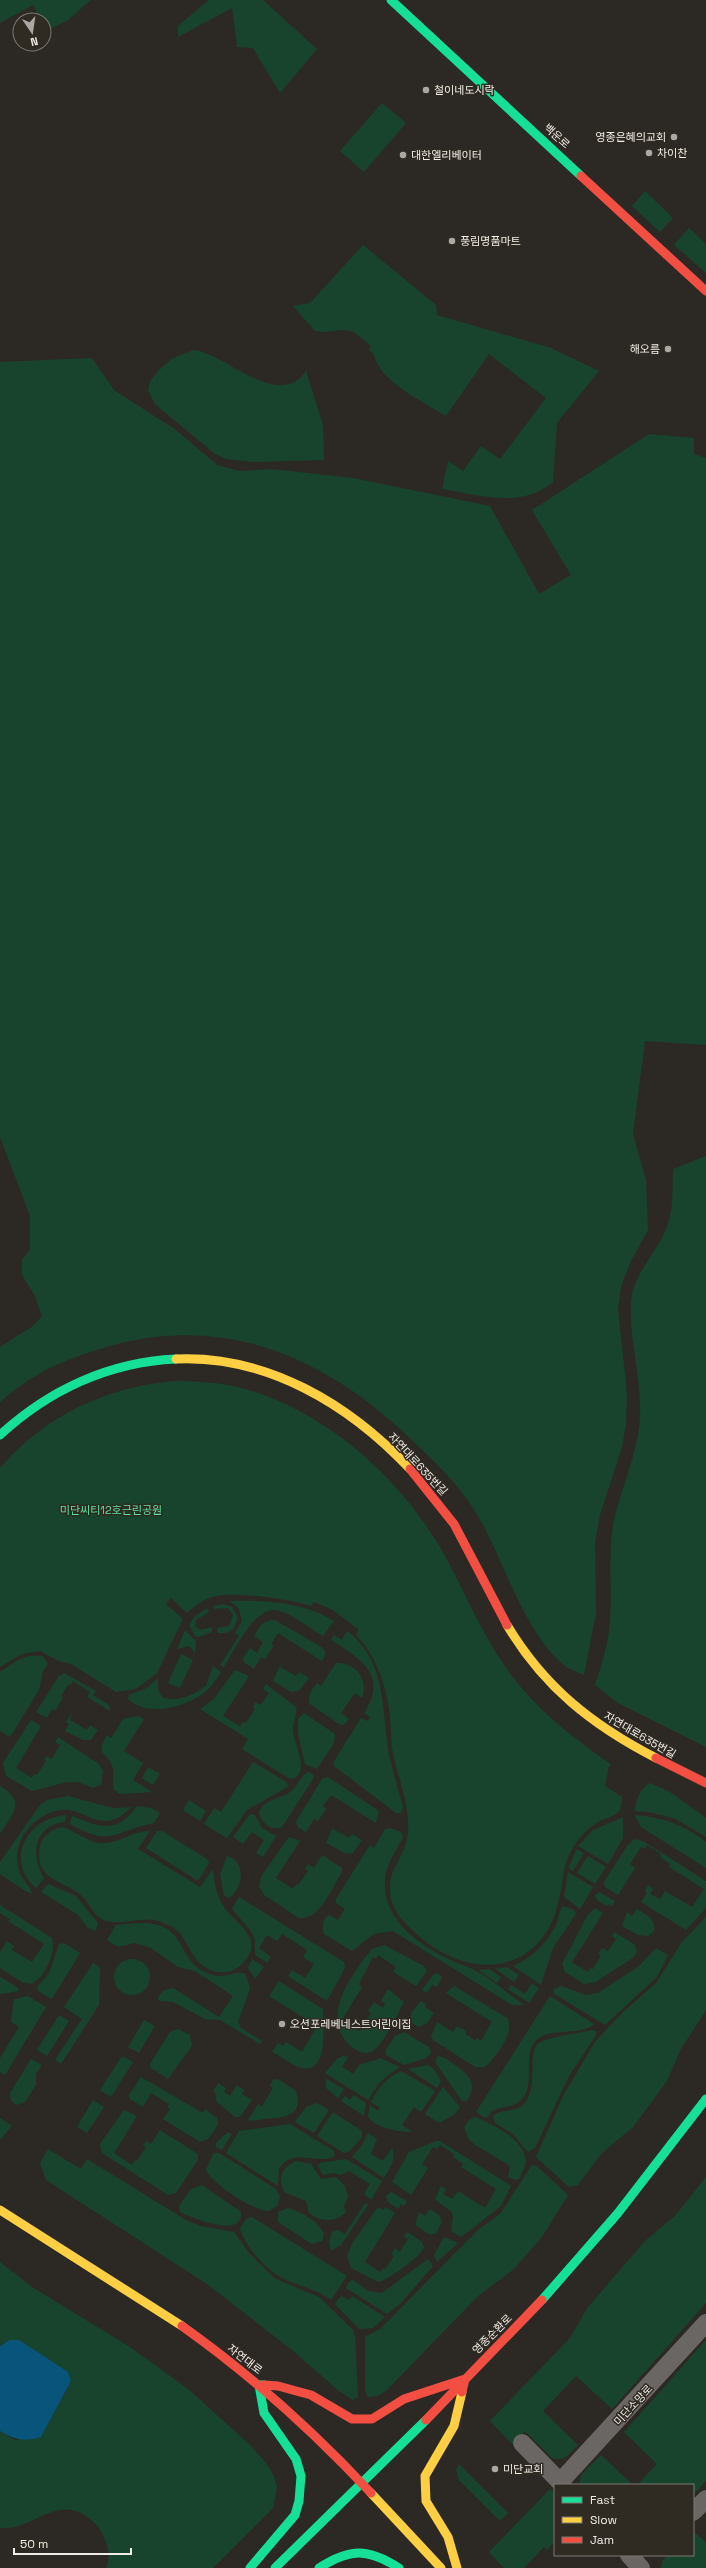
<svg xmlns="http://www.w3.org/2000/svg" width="706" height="2568" font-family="'Space Grotesk','Noto Sans KR',sans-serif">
	<rect width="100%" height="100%" fill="#2c2925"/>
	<path fill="#18442e" d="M0,0H91L68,20L46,31L44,20H41L33,5L0,23Z
		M209,0H263L317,49L280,93L253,48L237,47L232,8L178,37V26Z
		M382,103L406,123L364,172L340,151Z
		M645,191L673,218L660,232L632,206Z
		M689,228L706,244V273L674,245Z
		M363,245L436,305L437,315L551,348L599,371L557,423L553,482C522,509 479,495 442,489L448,461L463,471L481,446L500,459L546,398L489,354L446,416C424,402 378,381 374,354L369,350L371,346L354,332L344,330L323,332L315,331L293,306L310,303Z
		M194,350C226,354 279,411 306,371L323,425L324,460L253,462L226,459L215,454L155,404L148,390L150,382L157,372L173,358Z
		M92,358L114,390L176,430L217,465L239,471L271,469L353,478L490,506L539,594L571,575L532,510L649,434L694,438V454L706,458V1045L645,1041L633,1134L646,1180L648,1230L631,1261L621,1286L618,1310L627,1393L626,1424L622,1447L600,1515L595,1543L596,1613L584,1675C577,1672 569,1669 564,1665C519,1627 502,1549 469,1502C454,1480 434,1461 415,1443C328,1358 225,1311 103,1348C60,1361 35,1372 0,1402V1347L33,1326L42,1316L35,1296L22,1275V1260L30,1249V1216L0,1137V362Z
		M706,1156V1747L618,1703L595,1685C602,1664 609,1642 610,1620C612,1589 608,1557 613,1526C620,1489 638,1455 640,1417C642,1379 629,1341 631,1302C633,1274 656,1254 666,1229C674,1211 672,1189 673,1169Z
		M174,1381C205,1381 235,1384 264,1395C334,1421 396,1477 435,1539C463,1584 480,1634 512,1676C540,1713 575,1739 612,1765L609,1766L605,1786L622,1797C622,1801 622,1808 618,1812C614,1817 604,1818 598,1822C579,1834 566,1854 563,1876C559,1902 555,1927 535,1946C501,1978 452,1965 420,1937C409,1927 396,1916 392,1902C383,1870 406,1860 408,1832C410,1806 399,1780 393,1754C391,1741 391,1729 390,1716C387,1687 376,1655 356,1635L359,1630L333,1610L314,1602L311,1606C288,1599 240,1592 216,1596C205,1598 195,1606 187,1613L171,1598L166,1604L183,1619L157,1673L136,1689L116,1692L71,1664L59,1661L40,1651L22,1654L0,1667V1468C46,1415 104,1388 174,1381Z
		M230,1601C264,1600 304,1602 334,1621L323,1636C311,1629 288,1611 275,1610C254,1608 234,1651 224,1667L220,1665L239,1636L235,1633L242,1621L239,1609Z
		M224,1604L232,1607L238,1618L233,1629L226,1633H218L217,1628L229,1626L233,1615L228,1608L214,1609L213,1606Z
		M207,1608L209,1612L196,1620L195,1626L200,1630L212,1627V1632L199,1637L195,1636L189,1625L195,1616Z
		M271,1620H275L323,1648L326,1653L322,1661L278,1633L271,1644L274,1646L265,1659L261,1657L254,1669L245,1663L243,1658L250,1648L257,1653L263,1642L254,1636L262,1624Z
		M185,1630L196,1641L195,1653L189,1646L177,1649Z
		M347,1631C387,1660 382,1712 389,1754C393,1772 398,1790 403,1807L401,1813H396L334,1766L333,1763L361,1718L367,1721L370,1717L364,1713C389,1675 360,1658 331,1640L334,1635L342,1640Z
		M181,1654L193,1660L180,1688L168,1683Z
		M29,1656H43L48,1664L43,1671L39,1690L10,1737L0,1731V1672L16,1661Z
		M282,1661L280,1667L296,1676L299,1672L309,1678L299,1691L291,1692L273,1681Z
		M336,1663C355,1662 369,1679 362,1698L355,1693L341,1713L349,1719L344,1725L339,1724L310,1704C307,1695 312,1690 317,1683L321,1686Z
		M213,1666L221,1672C217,1679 212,1686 206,1691C187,1707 148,1718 128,1699L129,1695L147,1688L158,1678V1689L162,1697C177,1703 194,1695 206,1686Z
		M235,1670L249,1676L223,1716L240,1726L243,1722L246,1723L255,1709L253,1707L255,1702L261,1705L269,1693L263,1689L266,1684L296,1707C298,1714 292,1723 293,1731C294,1744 309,1769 295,1778L290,1779L242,1749L248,1739L200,1709L214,1699Z
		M64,1673L96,1691L93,1695L109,1705L110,1711L87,1697L90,1692L73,1681L71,1685L69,1684L61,1696L63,1698L55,1711L52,1709L47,1718L36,1712L59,1676Z
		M72,1713L70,1720L87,1730L90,1725L98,1730L91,1740H83L65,1731L69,1724L66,1722Z
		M304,1713L335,1734L334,1743L317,1769L305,1764L298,1734V1719Z
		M138,1716L144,1719L124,1751L143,1763L133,1780L152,1792L120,1794L114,1790C112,1783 114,1775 113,1768C108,1750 94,1758 107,1735L111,1738L123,1719Z
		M31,1720L41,1726L16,1768L32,1778L34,1774L37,1775L46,1761L44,1759L46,1756L52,1759L60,1745L55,1742L58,1737L99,1764L103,1771L101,1785L93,1788L78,1782H67L32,1791L6,1776L3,1763Z
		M253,1762L286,1782L289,1786L247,1810L227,1838L204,1824L214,1808L221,1812Z
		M148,1767L160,1774L153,1785L142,1778Z
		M309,1772L314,1775L313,1779L282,1827C272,1832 262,1823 259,1813C262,1800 280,1799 290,1792C298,1787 300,1775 309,1772Z
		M328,1777L379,1811L376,1823L331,1795L323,1806L326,1809L318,1821L314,1819L306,1832L298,1827L296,1822L322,1779Z
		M650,1783L670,1792L706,1818V1837L676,1819L650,1812L635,1811C635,1801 641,1787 650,1783Z
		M0,1786C27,1803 13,1812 0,1834Z
		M68,1796L113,1808L131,1807C124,1814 116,1821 105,1821C92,1821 82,1812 70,1810C40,1807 11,1838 18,1867C20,1878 29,1884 32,1893L27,1892L0,1874V1862L40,1805L47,1800Z
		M189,1800L206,1811L200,1821L183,1810Z
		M137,1806L151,1808L160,1813L154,1823C113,1831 112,1848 70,1824L72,1816C99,1827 117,1835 137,1806Z
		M250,1814L255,1815L262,1828L276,1836L263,1857L256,1853L264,1840L252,1832L243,1844L233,1837Z
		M66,1815L65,1822C34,1825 30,1855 44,1878L36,1888C4,1860 27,1818 66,1815Z
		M635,1815C662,1817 685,1825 706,1842V1868L641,1827Z
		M623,1817V1838L608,1864L578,1846L593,1830Z
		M335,1823L333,1829L349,1838L352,1834L362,1840L353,1853L346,1854L326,1843Z
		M62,1827C75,1830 85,1841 99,1843C117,1845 132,1831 150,1831L138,1849L200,1887L213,1869C214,1881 216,1893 222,1904C233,1923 268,1938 242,1964C229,1977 209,1974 197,1960C184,1944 186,1932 164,1923C144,1914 126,1926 107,1921C94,1918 91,1905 82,1896C65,1880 33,1881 40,1846C43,1835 52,1829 62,1827Z
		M390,1828L401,1832L403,1837C397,1850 386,1864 385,1878C380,1925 432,1954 468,1967C484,1973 510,1995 524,2005H512L393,1931L374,1934L352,1951L324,1934C322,1927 322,1918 329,1915L338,1920L345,1909L336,1903V1899L370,1845L374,1848L385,1829Z
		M157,1831H162L207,1859L209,1863L198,1881L146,1848Z
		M289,1837L300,1841L276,1878L293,1889L296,1884L298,1885L308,1871L305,1869L308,1864L314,1868L322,1855L342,1868V1872C332,1887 320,1921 299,1918L264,1895L259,1886L262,1875Z
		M634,1839L643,1841L706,1881V1908L686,1930L641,1902L647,1893L645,1891L648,1885L653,1889L650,1894L660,1899L665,1891L692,1907L704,1889L669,1867L670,1864L660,1857L661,1854L647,1845L645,1849L641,1847L630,1864L635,1868L618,1895L605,1887L604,1882L627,1846Z
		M577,1849L584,1853L573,1871L568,1868Z
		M227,1856C247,1861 243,1890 229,1898L224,1895L220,1874Z
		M588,1856L606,1867L595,1884L577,1873Z
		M568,1872L593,1887L580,1909L564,1897Z
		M48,1884L76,1896L98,1923L96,1931L88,1928L77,1914L41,1892Z
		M599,1892L615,1901L612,1906L608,1904L607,1906L597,1900L595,1895Z
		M239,1897L344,1962L345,1968L327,2001L288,1976L292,1970L305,1978L314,1964L303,1957L307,1950L282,1934L277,1941L267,1935L259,1948L271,1957L267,1963L255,1955V1940L251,1931L232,1909Z
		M0,1905L52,1938C56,1954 45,1976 32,1984L22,1982L0,1968V1952L7,1941L14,1946L12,1950L32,1962L44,1944L8,1921L10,1919L0,1913Z
		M563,1906L574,1910L576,1914L553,1948L541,1985L513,1966C532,1958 548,1942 557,1923C559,1918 559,1911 563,1906Z
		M595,1908L603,1913L572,1962L588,1972L590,1968L593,1969L601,1956L598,1954L602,1948L608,1951L616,1939L612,1936L614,1932L634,1944L637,1950L634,1957L596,1982L584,1984L565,1972L562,1964L587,1916Z
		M637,1909C645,1914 657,1919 654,1931L648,1936L638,1935L622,1926L627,1912L632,1916Z
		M706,1917V2010L681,2049L667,2081L633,2127L601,2154L578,2185L569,2187L536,2157L563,2096L595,2042L622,2013L656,1983L682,1942Z
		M138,1923C187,1922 175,1955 203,1971C224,1983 235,1969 245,1974L250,1987L249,1992L238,2022L241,2028L262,2041L260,2044L220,2020L205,2019L173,2002L159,2001L158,1997L164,1990L173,1988L219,2017L233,1996L195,1971L178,1967L151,1948L135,1943L118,1947L107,1940L116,1925Z
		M64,1943L80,1953L52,1999L38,1991L37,1987L49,1973L59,1944Z
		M384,1945L424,1966L427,1971L416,1986L393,1972L396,1967L378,1955L376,1959L373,1957L359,1984L362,1987L342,2020L359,2031L371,2013L368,2011L374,2002L383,2008L385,2003L381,2001L388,1989L404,2002C397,2015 384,2043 373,2051C366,2055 359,2052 353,2048C320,2022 347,1981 367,1955L372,1949Z
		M656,1948L668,1955L657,1977L605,2025L553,1993L554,1989L561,1986L586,1995L598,1993L639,1966Z
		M114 1977a18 18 0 1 1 36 0a18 18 0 1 1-36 0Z
		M252,1959L264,1967L255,1979L248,1968Z
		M93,1963L100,1967L99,2005L61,2064L55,2060L82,2019L64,2007Z
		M507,1967L519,1975L514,1982L495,1969Z
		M489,1969L501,1977L497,1983L478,1970Z
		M437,1973L442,1977L437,1987L432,1985L427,1993L422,1990L433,1975Z
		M0,1977L17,1987L19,1991L0,1994Z
		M279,1981L323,2009C323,2025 330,2081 296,2066C288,2062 280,2056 272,2052L278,2043L283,2046L286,2042L302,2052L316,2028L303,2021L304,2018L269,1996Z
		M532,1983L539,1988L529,2003L508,1989L511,1985L525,1994Z
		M454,1986L507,2018C516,2031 496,2057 485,2067H475L433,2040L431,2036L437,2022L453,2032L457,2026L466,2031L465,2034L475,2040L477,2038L481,2041L492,2022L446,1993Z
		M28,1996L46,2007L5,2075L0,2072V2058L19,2027L11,2022L14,1999Z
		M550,1996L594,2024C578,2038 546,2025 534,2043C522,2059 538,2091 517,2103C510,2107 501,2107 494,2110C489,2112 490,2117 485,2118L476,2112Z
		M421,2001L426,2004L425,2007L434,2013L427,2023L419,2027L412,2023L411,2013Z
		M59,2015L69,2021L47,2056L37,2050Z
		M144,2020L155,2026L139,2053L128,2047Z
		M178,2029L190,2035L192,2046L168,2079L151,2068L150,2064L170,2032Z
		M593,2030L596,2031V2035L569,2076L535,2148L528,2152L513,2134L495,2123L493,2116C499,2109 516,2113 524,2104C539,2087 527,2062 537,2044C546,2037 580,2033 593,2030Z
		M404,2032L429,2047L431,2052L427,2058L404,2065L386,2055V2050L395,2036Z
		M122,2056L133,2062L111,2097L100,2090Z
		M343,2056L348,2057L342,2067L353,2074L359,2065L381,2058L399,2067L380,2082L368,2100L325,2073L337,2059Z
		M438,2056C445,2057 450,2062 455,2065C469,2075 478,2084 467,2101H462L435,2062Z
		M31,2059L42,2065L36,2074V2085L25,2102L16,2105L11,2100L10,2093Z
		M428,2065L434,2069L441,2081L437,2088L408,2069Z
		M401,2071L435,2091L421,2112L414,2107L402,2125L412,2132C399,2132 374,2128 368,2116L370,2105L378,2111L380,2108L371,2102C377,2089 387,2077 401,2071Z
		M141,2077L203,2113L205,2109L217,2118L218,2125L208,2139L200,2142L163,2119L170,2109L167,2107L169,2104L151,2093L143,2107L130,2099L129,2095Z
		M325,2078L344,2089L338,2098L326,2088Z
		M278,2079L296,2091C305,2117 282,2118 264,2119C258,2120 253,2122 248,2120L258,2104L262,2106L273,2088L270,2086L273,2080Z
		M218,2083L226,2088L224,2092L230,2096L237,2085L244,2090L242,2094L252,2100L240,2117H235L217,2102L215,2093L213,2091Z
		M443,2087L460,2107L455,2114L439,2123L425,2114Z
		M354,2095L366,2103L364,2116L341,2101L345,2096L350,2100Z
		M93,2100L104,2107L87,2133L77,2127Z
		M317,2103L329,2110L314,2133L295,2122L306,2107Z
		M124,2110L137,2116L114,2153L132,2165L135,2160L137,2161L146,2147L143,2145L146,2141L151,2144L160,2130L198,2154V2160L176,2193L168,2195L102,2153L100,2144Z
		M333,2112L362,2131V2137L350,2151L344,2153L317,2136Z
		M475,2117C493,2124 526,2140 526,2163L519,2179L515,2180L508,2177L510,2167L507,2164L475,2145L468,2138L464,2127L469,2120Z
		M0,2118L12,2126L0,2140Z
		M290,2124L334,2151L335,2156C316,2166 294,2146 279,2169L278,2186L226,2153L239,2131Z
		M228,2132L232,2134L222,2150L216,2147V2143Z
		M368,2133L377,2139L371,2154L383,2161L392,2148C397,2159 390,2168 384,2178L352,2157L362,2145Z
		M436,2141H440L511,2186L501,2206L461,2237L451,2231L453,2217L452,2212L435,2200L441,2186L446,2189L443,2194L452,2199L458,2191L485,2208L496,2189L461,2167L463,2164L453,2157L454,2154L440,2145L437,2149L433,2147L422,2164L428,2168L411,2195L392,2182L409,2152Z
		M48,2149L81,2169L87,2159L186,2220L200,2226L234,2232L248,2252L274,2278L319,2297L353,2330L355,2336L358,2397L353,2400L339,2391L292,2350L207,2284L46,2180L40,2163Z
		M214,2153H219L276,2189L280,2197L277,2206L269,2211C255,2212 209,2182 206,2169Z
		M346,2159L382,2181L371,2200L364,2194L370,2184L349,2171L341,2175L334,2173L323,2175L318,2166L320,2163Z
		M297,2161L311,2164L321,2179L336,2177L345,2186L348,2197L344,2207L346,2212C335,2223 321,2222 309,2213L306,2201L284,2192C277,2178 282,2166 297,2161Z
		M532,2165L537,2166L568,2195L542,2237L514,2269L478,2296L387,2390L378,2396L368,2397L365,2390V2337L380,2329L479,2229L500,2214Z
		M706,2177V2303L612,2409L576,2376L543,2411L578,2445C570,2453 565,2462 552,2458L525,2431L512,2444L490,2421L570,2338L588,2307L646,2240L675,2216Z
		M202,2185L241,2212C244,2239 192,2218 180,2212L179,2206L191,2189Z
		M391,2192L407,2201L404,2206L401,2204L398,2209L388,2202L386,2196Z
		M365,2203L368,2205L341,2245L331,2251L329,2241L332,2232L338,2230L345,2234Z
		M378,2207L383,2210L385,2207L395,2213L365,2262L380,2272L383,2268L385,2269L394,2256L391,2254L395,2248L400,2252L408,2239L404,2236L407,2232L421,2241L424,2247C423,2255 387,2281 378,2282L351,2268L347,2256L353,2242Z
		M288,2208C301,2212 319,2221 324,2234L322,2241L312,2244L278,2222V2212Z
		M430,2209L439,2215L442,2222L436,2233L430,2235L415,2225L419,2212L425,2216Z
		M252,2217L347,2276L331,2300C315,2288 297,2286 280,2277C264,2267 246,2247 240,2229L246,2219Z
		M444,2237L458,2243L437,2262L434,2255Z
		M428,2259L433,2266L400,2304L387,2314L346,2288L349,2282L353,2280L368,2291L382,2293Z
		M0,2262L32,2287L130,2347L188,2389L249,2444L266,2463L274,2476L277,2487L273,2508L213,2568H106C111,2557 108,2546 103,2535C100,2528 96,2524 90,2519C56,2492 33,2532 0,2528V2431L15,2440L41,2437L71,2381L3,2343L0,2346Z
		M341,2296L349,2300L352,2296L385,2317L373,2328L359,2329L335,2304Z
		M706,2340V2481L693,2495V2485H637L657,2464L624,2432Z
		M601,2455L633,2485H579L581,2475Z
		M459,2464L508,2513L500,2521L459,2480L456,2470Z
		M550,2489L555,2494V2541L547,2550L544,2547L524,2568H504L489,2552Z
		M693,2531L706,2542V2568H661L662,2562L667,2555H693Z"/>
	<path fill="#08547b" d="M10,2340H19L68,2372L71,2381L41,2437C24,2442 15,2440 0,2431V2346Z"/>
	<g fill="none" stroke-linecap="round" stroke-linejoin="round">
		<path stroke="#696663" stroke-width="18" d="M522,2443L563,2485
			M560,2482L706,2323
			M693,2512L706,2499
			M629,2555L641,2568"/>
		<path stroke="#16e098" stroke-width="9" d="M391,0L581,176
			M0,1435C49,1390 109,1362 176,1359
			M542,2300L618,2213L706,2099
			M250,2568L295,2515L299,2501L301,2476L296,2459L264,2413L259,2385H264
			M275,2568L426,2420
			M319,2568C350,2548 368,2548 399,2568"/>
		<path stroke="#ffcf43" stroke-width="9" d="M176,1359C267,1355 349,1404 410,1469
			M507,1625C544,1687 592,1725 656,1758
			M0,2210L182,2326
			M371,2493L441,2568
			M457,2568L448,2537L426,2501L425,2476L454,2426L462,2392"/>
		<path stroke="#f24e42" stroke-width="9" d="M581,176L706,291
			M410,1469L454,1524L507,1625
			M656,1758L706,1783
			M182,2326C251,2375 313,2431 371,2493
			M264,2385L278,2386L311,2395L352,2419H372L404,2399L465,2379L462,2392
			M426,2420L542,2300"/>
	</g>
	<g fill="#aba8a3" stroke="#2f2a22" stroke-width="1.5">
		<circle cx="426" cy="90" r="4"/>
		<circle cx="674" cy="137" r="4"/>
		<circle cx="649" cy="153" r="4"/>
		<circle cx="403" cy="155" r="4"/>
		<circle cx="452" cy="241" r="4"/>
		<circle cx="668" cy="349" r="4"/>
		<circle cx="282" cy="2024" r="4"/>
		<circle cx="495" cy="2469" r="4"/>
	</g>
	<g text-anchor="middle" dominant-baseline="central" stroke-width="3" stroke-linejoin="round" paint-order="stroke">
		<g font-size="11" fill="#f0ece7" stroke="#2f2a22" text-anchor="start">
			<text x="434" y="90">철이네도시락</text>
			<text x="666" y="137" text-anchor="end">영종은혜의교회</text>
			<text x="657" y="153">차이찬</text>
			<text x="411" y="155">대한엘리베이터</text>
			<text x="460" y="241">풍림명품마트</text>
			<text x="660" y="349" text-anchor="end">해오름</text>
			<text x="290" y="2024">오션포레베네스트어린이집</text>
			<text x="503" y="2469">미단교회</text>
		</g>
		<g font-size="11" fill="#f0ece7" stroke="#2f2a22">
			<text transform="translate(557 136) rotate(42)">백운로</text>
			<text transform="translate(418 1464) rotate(47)">자연대로635번길</text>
			<text transform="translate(640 1735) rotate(30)">자연대로635번길</text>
			<text transform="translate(492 2334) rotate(-45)">영종순환로</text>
			<text transform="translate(245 2359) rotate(38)">자연대로</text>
			<text transform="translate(633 2405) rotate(-47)">미단소망로</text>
		</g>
		<g font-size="11" fill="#5ce39f" stroke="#2f2a22">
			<text x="111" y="1510">미단씨티12호근린공원</text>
		</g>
	</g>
	<rect x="554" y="2484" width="140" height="72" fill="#2f2a22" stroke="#7c7871"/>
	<rect x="562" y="2497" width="20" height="6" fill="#16e098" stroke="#7c7871"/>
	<text x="590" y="2504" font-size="12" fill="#f0ece7">Fast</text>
	<rect x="562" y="2517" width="20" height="6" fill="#ffcf43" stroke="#7c7871"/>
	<text x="590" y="2524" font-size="12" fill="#f0ece7">Slow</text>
	<rect x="562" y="2537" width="20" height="6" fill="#f24e42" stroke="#7c7871"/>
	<text x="590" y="2544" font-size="12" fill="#f0ece7">Jam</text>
	<g transform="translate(32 32) rotate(167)"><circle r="19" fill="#2f2a22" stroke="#7c7871"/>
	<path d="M0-3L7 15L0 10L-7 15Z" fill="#aba8a3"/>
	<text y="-6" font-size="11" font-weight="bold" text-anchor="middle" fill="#f0ece7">N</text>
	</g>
	<path d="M14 2548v6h117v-6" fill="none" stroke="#f0ece7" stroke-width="2"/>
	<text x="20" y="2548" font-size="12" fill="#f0ece7" stroke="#2f2a22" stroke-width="3" paint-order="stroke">50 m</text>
</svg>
